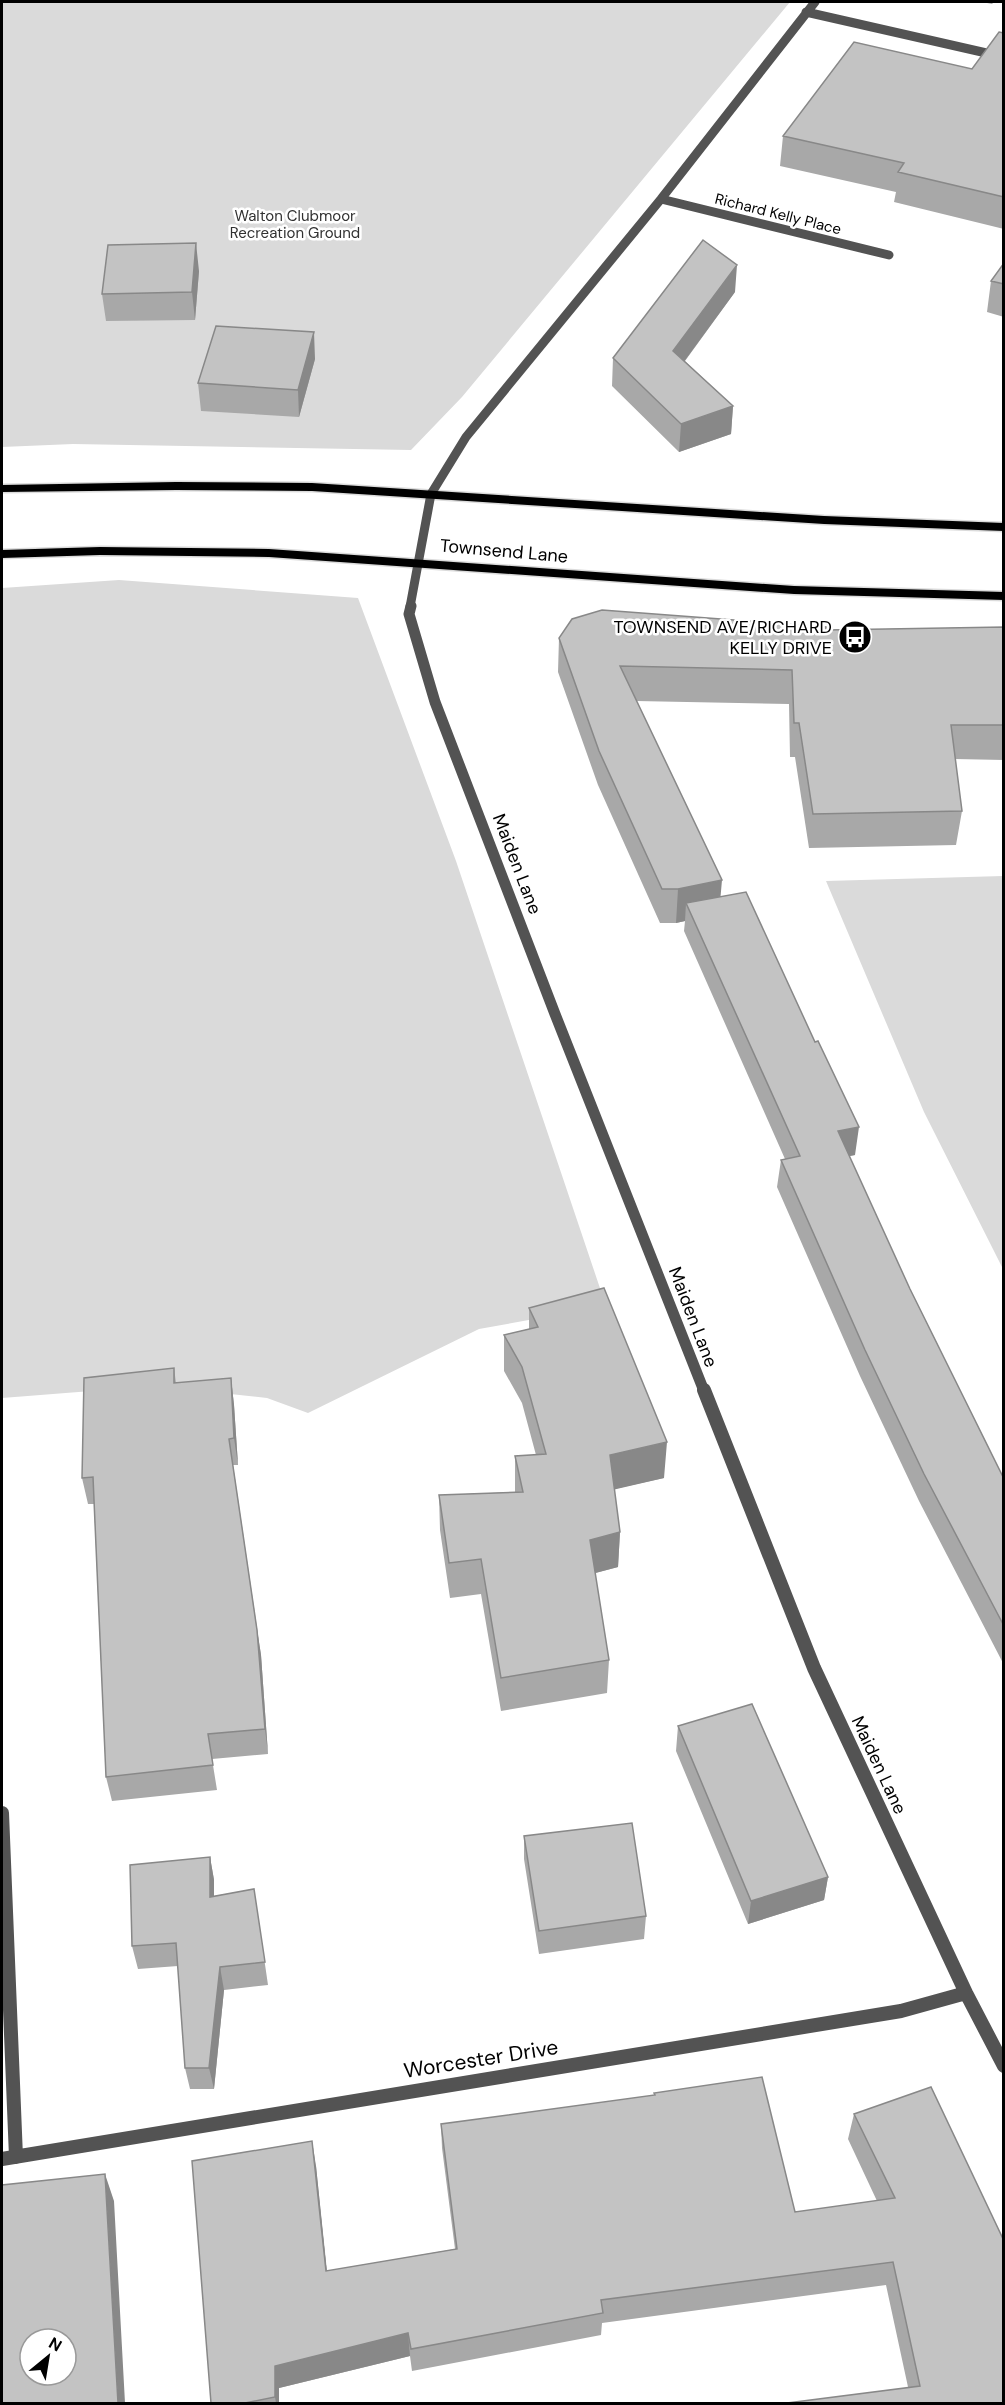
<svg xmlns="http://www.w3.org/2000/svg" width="1005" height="2405" font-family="'DM Sans',sans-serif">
	<rect width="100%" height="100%" fill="#fff"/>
	<path fill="#dadada" d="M2,2H790L462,397L411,450L73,444L2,447Z
		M119,580L358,598L456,861L606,1306L479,1329L308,1413L267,1398L155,1386L2,1398V588Z
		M1003,876H1004L1003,1269L924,1112L826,881Z"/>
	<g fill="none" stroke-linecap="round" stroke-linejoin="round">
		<g stroke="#dbdbdb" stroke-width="3">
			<path id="primary" d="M176,482L312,483L824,516L1004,523V531L824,524L312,491L176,490L2,492V485Z
				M100,547L269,549L794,586L1004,592V600L794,594L269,557L100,555L2,558V550Z"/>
		</g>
		<path stroke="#535353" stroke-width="9" d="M806,12L1004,57
			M661,199L889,255
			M410,607L431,494L466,437L661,199L815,2"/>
		<path stroke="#535353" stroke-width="11" d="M411,606L409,614L435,702L555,1014L704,1391"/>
		<path stroke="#535353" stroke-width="14" d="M704,1390L814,1668L966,1993L1004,2066
			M2,1813L16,2157
			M2,2159L901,2011L966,1993"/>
		<use href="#primary" fill="#000" fill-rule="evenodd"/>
	</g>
	<path fill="#a8a8a8" d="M982,2H994L992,4Z
		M1004,33V229L894,202L896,192L780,166L783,136L972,69Z
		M1004,263V317L987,312L991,281Z
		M199,271L195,320L106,321L102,294Z
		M735,292L685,361L733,406L731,434L679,452L612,386L613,358Z
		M315,359L299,417L201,411L198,383Z
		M1004,627V760L955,759L962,811L956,845L809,848L795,757H790L789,704L636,701L720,896L855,1155L849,1156L910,1289L1004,1479V1665L919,1501L860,1376L777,1187L781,1160L785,1159L684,931L685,921L676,923H660L598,785L558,672L559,638L826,630Z
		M529,1308L664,1478L614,1489L620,1532L618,1567L595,1573L609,1660L607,1693L501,1711L481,1594L450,1598L440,1530L439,1495L515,1492V1456L536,1455L522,1403L504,1371V1335L529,1329Z
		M174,1368L176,1383L231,1378L234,1405L238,1465H233L261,1655L268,1754L212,1759L217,1790L112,1801L106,1777L94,1504H88L82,1478Z
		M678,1726L828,1877L824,1900L748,1924L676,1751Z
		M524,1836L646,1916L644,1939L539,1954L524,1859Z
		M210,1857L214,1880V1896L254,1889L268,1985L224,1990L214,2089H190L185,2068L178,1966L138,1969L132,1946Z
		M854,2114L1004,2403L908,2387L886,2285L602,2323L601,2335L412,2371L410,2356L279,2388V2403H211L316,2166L327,2271L455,2249L442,2148L441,2124L795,2212L877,2201L848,2139Z"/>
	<path fill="#888" d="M196,243L199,271L195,320L192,292Z
		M737,265L735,292L672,378L673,351Z
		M314,332L315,359L299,417L298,390Z
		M733,406L731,434L679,452L681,424Z
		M722,880L719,914L686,903L685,921L676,923L678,889Z
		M859,1127L855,1155L834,1159L838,1131Z
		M231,1378L234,1405L238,1465L234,1438Z
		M667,1442L664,1478L608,1491L610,1455Z
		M620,1532L618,1567L588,1575L590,1540Z
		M257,1630L261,1655L268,1754L265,1729Z
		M210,1857L214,1880V1920L210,1897Z
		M828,1877L824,1900L748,1924L751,1901Z
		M220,1967L224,1990L214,2089L209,2068Z
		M312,2141L316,2166L329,2294L326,2271Z
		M105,2174L114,2201L125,2403H118Z
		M408,2333L410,2356L279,2388V2403H276L275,2397V2366Z"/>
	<path fill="#c3c3c3" stroke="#888" stroke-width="1.5" fill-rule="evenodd" d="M999,32L1004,33V197L898,172L904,163L783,136L854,42L972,69Z
		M703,240L737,265L673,351L733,406L681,424L613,358Z
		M196,243L192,292L102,294L108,245Z
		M1004,263V284L991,281Z
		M216,326L314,332L298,390L198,383Z
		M602,610L826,627V630L1004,627V725H951L962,811L813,814L799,723H794L792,670L620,666L722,880L678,889H662L599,751L559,638L572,619Z
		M746,892L815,1042L818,1041L859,1127L838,1131L910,1289L1004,1479V1626L924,1474L865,1350L781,1160L800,1156L686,903Z
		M604,1288L667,1442L610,1455L620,1532L590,1540L609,1660L501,1678L481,1559L449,1563L439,1495L523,1492L515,1456L546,1454L522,1367L504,1335L538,1327L529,1308Z
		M174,1368V1383L231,1378L234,1438L229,1439L257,1630L265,1729L208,1734L213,1765L106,1777L93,1477L82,1478L84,1378Z
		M752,1704L828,1877L751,1901L678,1726Z
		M632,1823L646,1916L539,1931L524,1836Z
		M210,1857V1897L254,1889L265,1962L220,1967L209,2068H185L176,1943L132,1946L130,1865Z
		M762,2077L795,2212L895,2198L854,2114L931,2087L1004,2241V2403H787L920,2386L893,2262L601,2300L603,2313L411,2349L408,2333L275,2366V2397L245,2403H211L192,2161L312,2141L326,2271L457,2249L441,2124L655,2095L654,2093Z
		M105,2174L118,2403H2V2185ZM30,2339H66V2375H30Z"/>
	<defs>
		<g id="bus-disc" transform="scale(1.725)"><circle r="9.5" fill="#000" stroke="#fff"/><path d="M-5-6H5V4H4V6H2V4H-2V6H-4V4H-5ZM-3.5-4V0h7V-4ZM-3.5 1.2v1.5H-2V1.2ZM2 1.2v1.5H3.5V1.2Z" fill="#fff"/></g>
	</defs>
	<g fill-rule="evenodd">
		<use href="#bus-disc" x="855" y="637"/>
	</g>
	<g text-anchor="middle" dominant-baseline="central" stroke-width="5" stroke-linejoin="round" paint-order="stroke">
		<g font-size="15" fill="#000" stroke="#fff">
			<text transform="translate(778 214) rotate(14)">Richard Kelly Place</text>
		</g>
		<g font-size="15" fill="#313131" stroke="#fff">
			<text x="295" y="216">Walton Clubmoor<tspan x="295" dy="17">Recreation Ground</tspan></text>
		</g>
		<g font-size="18" fill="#000" stroke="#fff">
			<text transform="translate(504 551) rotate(5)">Townsend Lane</text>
			<text transform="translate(517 864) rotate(69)">Maiden Lane</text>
			<text transform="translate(693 1317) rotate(69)">Maiden Lane</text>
			<text transform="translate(879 1765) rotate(65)">Maiden Lane</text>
		</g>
		<g font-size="18" fill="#000" stroke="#fff" text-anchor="end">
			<text x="832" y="627">TOWNSEND AVE/RICHARD<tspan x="832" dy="21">KELLY DRIVE</tspan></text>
		</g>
		<g font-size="21" fill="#000" stroke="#fff">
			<text transform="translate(481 2059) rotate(-9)">Worcester Drive</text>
		</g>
	</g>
	<rect width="1005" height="2405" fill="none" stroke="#000000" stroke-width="6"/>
	<g transform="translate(48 2357) rotate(30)"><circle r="28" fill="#ffffff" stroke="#999999" stroke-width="1.5"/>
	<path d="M0-4.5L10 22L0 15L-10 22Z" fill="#000000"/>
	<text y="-9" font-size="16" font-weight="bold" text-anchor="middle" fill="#000000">N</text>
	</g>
</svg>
